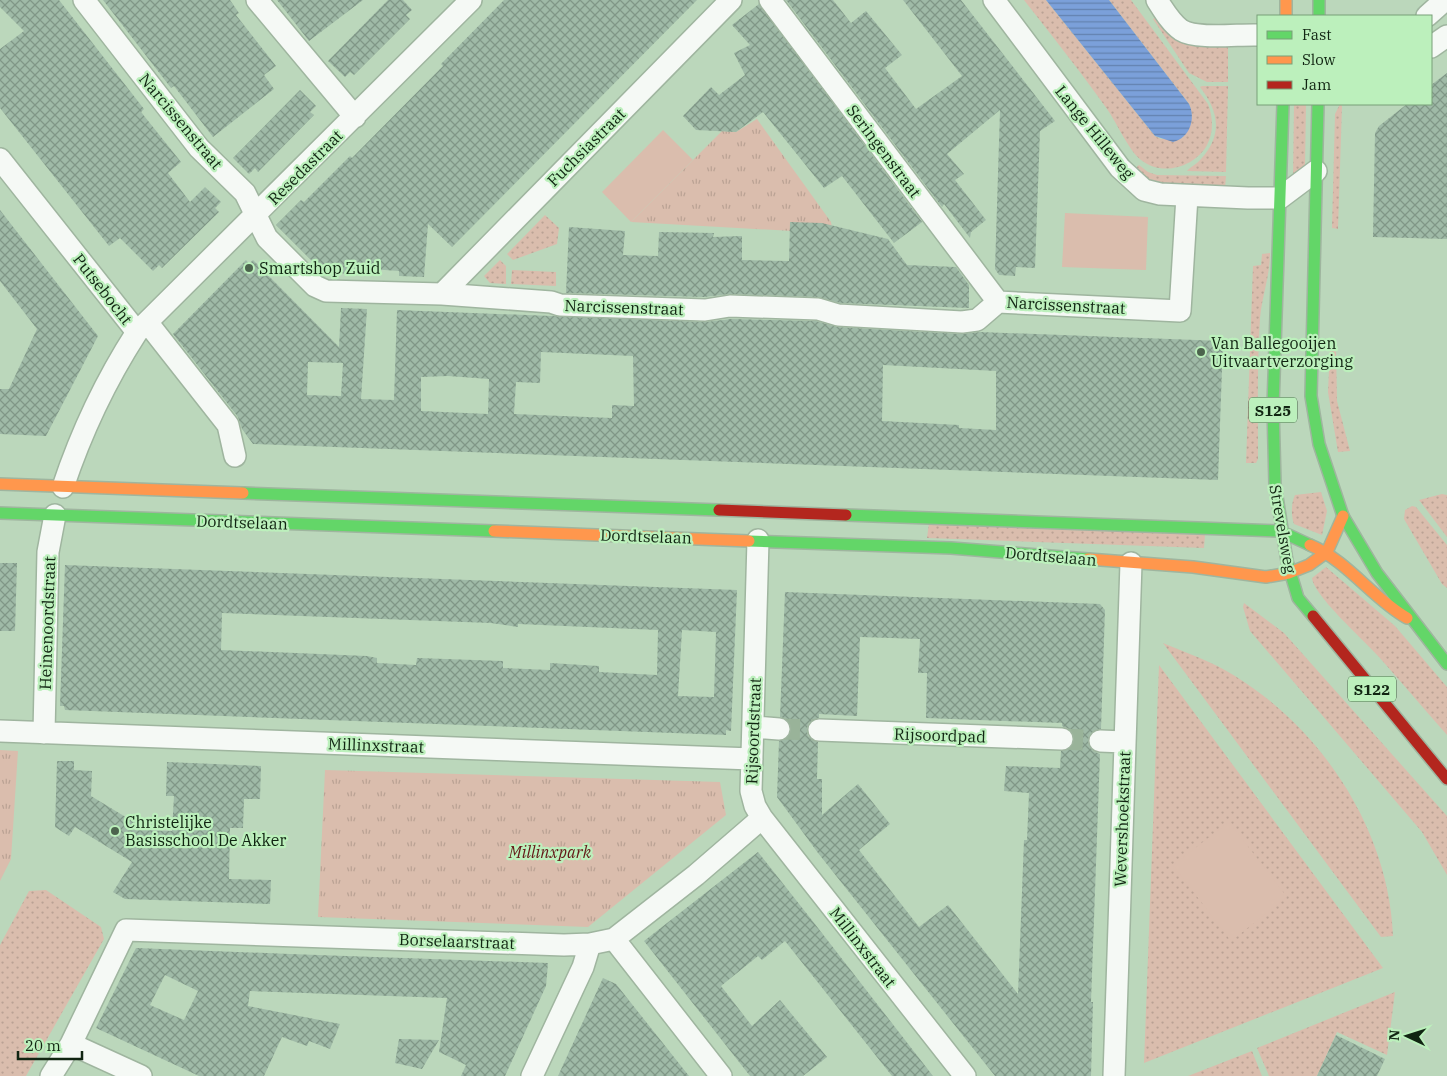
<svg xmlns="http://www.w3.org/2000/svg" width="1447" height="1076" font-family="'IBM Plex Serif',serif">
	<defs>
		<pattern id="grass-dots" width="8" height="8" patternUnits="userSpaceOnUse" patternTransform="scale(1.25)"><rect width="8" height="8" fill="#dabdad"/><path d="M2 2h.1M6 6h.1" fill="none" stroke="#baa294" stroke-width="1.8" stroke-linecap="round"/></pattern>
		<pattern id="park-tufts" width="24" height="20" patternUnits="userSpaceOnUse" patternTransform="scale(1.25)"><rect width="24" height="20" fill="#dabdad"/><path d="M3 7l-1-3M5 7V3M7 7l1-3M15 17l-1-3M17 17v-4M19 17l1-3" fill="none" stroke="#baa294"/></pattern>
		<pattern id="water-rules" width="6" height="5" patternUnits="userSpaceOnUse" patternTransform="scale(1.25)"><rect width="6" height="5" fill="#7ba0da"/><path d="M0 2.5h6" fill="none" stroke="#6382af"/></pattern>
		<pattern id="building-cross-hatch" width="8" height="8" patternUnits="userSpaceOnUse" patternTransform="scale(1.25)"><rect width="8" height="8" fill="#9fbaa7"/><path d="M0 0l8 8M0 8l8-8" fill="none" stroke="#809787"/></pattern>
	</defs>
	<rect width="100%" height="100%" fill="#bbd7bb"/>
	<path fill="url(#grass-dots)" d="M1024,0H1046L1155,136L1161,139L1182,138C1190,130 1194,114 1189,104L1109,0H1131L1208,104C1213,117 1214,132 1207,145C1195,167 1162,177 1141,160C1129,151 1117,123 1107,109C1081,72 1052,36 1024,0Z
		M1159,15L1228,43V82H1207L1189,73L1153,19Z
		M1202,86H1228L1226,172L1187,171C1190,167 1197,164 1201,159C1223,134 1219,112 1200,87Z
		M1294,104H1306L1305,167L1293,181Z
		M1340,104L1342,106L1338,229L1332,228L1335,114Z
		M1139,165L1148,172L1157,175L1226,176L1225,188L1154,185L1132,171Z
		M545,215L559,228L557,244L513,260L507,254Z
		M1270,253C1270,276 1262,296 1260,318C1257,365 1258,412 1258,459L1256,463H1246L1253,266L1261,265L1262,254Z
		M500,260L506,266V284L490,283L484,276Z
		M512,270L556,272V286L511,284Z
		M1330,348L1336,349L1337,401L1350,451L1338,452L1328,392Z
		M1321,492L1327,511L1322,535L1294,524C1291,516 1291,503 1295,495Z
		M1442,494L1447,495V537L1419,500Z
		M1412,506L1416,507L1447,545V588L1442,584L1404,519L1405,510Z
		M929,523L1205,535L1204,548L927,538Z
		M1326,567L1395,626L1447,687V735C1424,709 1402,683 1379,657C1364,640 1314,596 1312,578Z
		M1244,603L1284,633L1447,816V875L1422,832L1250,631L1243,607Z
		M1163,643C1187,653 1213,662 1235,676C1324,731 1389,832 1393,936L1381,937Z
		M1159,665L1383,968L1144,1063Z
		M46,890L101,927L104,939L26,1076H0V945L29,891Z
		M1395,992L1387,1055L1337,1032L1317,1076H1269L1257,1048Z
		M1252,1051L1262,1076H1188Z"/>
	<path fill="url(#park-tufts)" d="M757,119L831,222L832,228L829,233L631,222L722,131L736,132Z
		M0,750L18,751L11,859L0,881Z
		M325,770L720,782L726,815L588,927L318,917Z"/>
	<path fill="#dabdad" d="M663,130L693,160L631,222L602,192Z
		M1065,213L1148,217L1146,270L1062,267Z
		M1229,822L1287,897L1231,941L1173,865Z"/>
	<path fill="url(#water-rules)" d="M1046,0H1109L1189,104C1196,118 1190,138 1173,142L1155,136Z"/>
	<path fill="url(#building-cross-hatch)" fill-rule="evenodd" d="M0,0H59L144,109L141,112L181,162L168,173L190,202L205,187L221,202L215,208L219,212L162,268L159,265L153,271L120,238L109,246L0,108V49L24,31L0,7Z
		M103,0H230L239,13L236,15L276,66L264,75L274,89L213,137L174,86L171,88Z
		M277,0H363L309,41Z
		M388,0H403L412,10L406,15L410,19L354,75L350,72L345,77L328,61Z
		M504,0H697L452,247L428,224L424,277L399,276V271L370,269V274L324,273L276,225L301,200L304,202L350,156L352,158L443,66L441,64Z
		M786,0H833L851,23L866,11L902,55L885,68L916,109L962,76L903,0H961L1055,121L1040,131L1035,268L1016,267L1015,276L999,275L995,269L1000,110L947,154L964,174L955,180L986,220L971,232L970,238L944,204L942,207Z
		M759,4L922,222L894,243L842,176L824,188L763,112L736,132L696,130L683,116L711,87L719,95L745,75L734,53L750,45L732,25Z
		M1447,73V239L1373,237L1375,133L1379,126L1407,104H1431V85Z
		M300,90L316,106L310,112L314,115L258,172L255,168L249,174L233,158Z
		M0,210L98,336L46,436L0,434V389H9L37,329L0,281Z
		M790,222L822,223L888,239L907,265L956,267L969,285V308L840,303L818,297L730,294L704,297L566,293L569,227L625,231L623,255L658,256L659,232L714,233L713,237L742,236V260L789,261Z
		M246,260L249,264L253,260L339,347L341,308L367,309L361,399L394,400L397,310L705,322L731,319L816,321L837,327L961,334L980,332L1223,341L1218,480L253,444L242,429L238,417L173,334ZM541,352L633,356L634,406L612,405V418L514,414L516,382L540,383ZM308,362L343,363L341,396L307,395ZM883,365L996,371V430L959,428V425L882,421ZM448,376L489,379L488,414L421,411V377Z
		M0,563H17L15,631H0Z
		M65,565L737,590L731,731L726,730V735L65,710L64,706H60ZM222,613L491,623L518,627V624L658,630L657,675L599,672V666L550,663V670L503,668V661L417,658L416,665L377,663V658L367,656L221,650ZM682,630L716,632L714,697L678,696Z
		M785,592L1100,604L1105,610L1101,729L1090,734L1088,741L1093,751L1100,754L1091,1002H1093L1091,1076H995L818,853L777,797L779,741L789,736L791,730L786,719L780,717ZM860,637L920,639L918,673H927L926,718L1062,723V726L1069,729L1073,734L1072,746L1061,751L1060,768L1006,766L1004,791L1029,793L1027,840H1024L1018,994L948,905L919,927L859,850L890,824L858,784L822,815V779H817L818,742L808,736L807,729L809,723L819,718V714L857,716Z
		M57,761H74V770L92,771L91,796L147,830L172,831L174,796H166L167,762L261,766L260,799H244L243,828H230L229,879L271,880L270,904L125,899L113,892L132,862L75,827L69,836L55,827Z
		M758,852L811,919L933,1076H892L785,941L762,960L758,956L721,986L752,1026L780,1000L827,1057L803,1076H750L644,941Z
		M136,948L290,954L548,963L546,986L505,1076H461L466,1065L439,1052L447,998L250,991L248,1006L340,1024L330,1049L309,1041L307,1046L282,1037L264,1076H199L96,1028ZM165,975L198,991L184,1020L150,1005Z
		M603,978L616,984L689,1076H558Z
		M1336,1035L1385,1059L1377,1076H1317Z
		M399,1039L439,1040L422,1069L395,1063Z"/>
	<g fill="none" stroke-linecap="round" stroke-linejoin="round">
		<path stroke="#99b399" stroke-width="21" stroke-dasharray="21 11" stroke-linecap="butt" d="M779,729L819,730
			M1062,739L1100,741"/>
		<g stroke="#9fb59f" stroke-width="24">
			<path id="street" d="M84,0L199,148L245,193L267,238L315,286L326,291L442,294L551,302L560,305L705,310L730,306L818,309L838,315L962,322L977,320L998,302L1180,311L1187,196
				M257,0L355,117
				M770,0L998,302
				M994,0L1120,168L1144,190L1160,194L1248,198H1280L1316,171
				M1157,0C1164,11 1171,23 1181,30C1197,40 1239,34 1258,35
				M1427,16L1445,0
				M1431,47L1447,36
				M0,159L137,332C106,380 81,433 63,487
				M442,294L731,0
				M147,322L228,425L235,456
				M137,332L471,0
				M754,727L779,729
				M819,730L1062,739
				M0,731L752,759
				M44,733L48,552L55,515
				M1100,741L1124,742
				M762,818L965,1076
				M614,939L721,1076
				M71,1044L141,1076
				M51,1076L71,1044L126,930L564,945L590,944L614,939L696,875L762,818L755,806L751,791L758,540
				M532,1076L583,967L590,944
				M1114,1076L1131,563"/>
		</g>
		<g stroke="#9fb59f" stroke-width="14">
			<path id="fast" d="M1319,0V16
				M1283,104L1273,407L1275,484L1287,561L1298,598L1313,616
				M1318,104L1311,396L1319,444L1343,516L1377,573L1447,664
				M243,493L719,510
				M0,513L494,531
				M846,515L1280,531L1310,545
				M749,541L951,548L1088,559"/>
		</g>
		<g stroke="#9fb59f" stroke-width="14">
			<path id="slow" d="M1286,0V16
				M0,484L243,493
				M494,531L749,541
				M1310,545C1348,561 1372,598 1407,618
				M1088,559L1193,567L1266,577L1289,573L1309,565L1327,552L1343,516"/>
		</g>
		<g stroke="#9fb59f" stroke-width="14">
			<path id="jam" d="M719,510L846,515
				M1313,616L1447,779"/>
		</g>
		<use href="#street" stroke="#f5f9f5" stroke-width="21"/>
		<use href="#fast" stroke="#63d668" stroke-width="11"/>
		<use href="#slow" stroke="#ff974d" stroke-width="11"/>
		<use href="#jam" stroke="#b3261e" stroke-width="11"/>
	</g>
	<g fill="#4c634d" stroke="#bcf0bc" stroke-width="2">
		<circle cx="249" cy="268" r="5"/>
		<circle cx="1201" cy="352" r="5"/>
		<circle cx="115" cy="831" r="5"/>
	</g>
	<g text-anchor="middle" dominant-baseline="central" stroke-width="4.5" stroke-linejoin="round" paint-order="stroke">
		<g fill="#bcf0bc" stroke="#446245" stroke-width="1">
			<rect x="1249" y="397.5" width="48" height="25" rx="4"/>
			<rect x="1348" y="676.5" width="48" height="25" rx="4"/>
		</g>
		<g font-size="15" font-weight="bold" fill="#112512">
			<text x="1273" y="410">S125</text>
			<text x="1372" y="689">S122</text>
		</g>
		<g font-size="16" fill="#112512" stroke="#bcf0bc">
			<text transform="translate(181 121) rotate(50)">Narcissenstraat</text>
			<text transform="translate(1095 132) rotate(51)">Lange Hilleweg</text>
			<text transform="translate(586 147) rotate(-45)">Fuchsiastraat</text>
			<text transform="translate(884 151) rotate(53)">Seringenstraat</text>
			<text transform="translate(305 167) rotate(-45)">Resedastraat</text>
			<text transform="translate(103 289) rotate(52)">Putsebocht</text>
			<text transform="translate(1066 305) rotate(3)">Narcissenstraat</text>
			<text transform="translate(624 307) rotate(2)">Narcissenstraat</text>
			<text transform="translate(242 522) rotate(2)">Dordtselaan</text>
			<text transform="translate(1283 529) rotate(80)">Strevelsweg</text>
			<text transform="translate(646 536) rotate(2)">Dordtselaan</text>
			<text transform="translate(1051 556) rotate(5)">Dordtselaan</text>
			<text transform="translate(47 623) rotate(-88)">Heinenoordstraat</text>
			<text transform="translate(753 731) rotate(-88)">Rijsoordstraat</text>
			<text transform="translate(940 735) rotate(2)">Rijsoordpad</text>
			<text transform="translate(376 745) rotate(2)">Millinxstraat</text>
			<text transform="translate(1122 819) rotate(-88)">Wevershoekstraat</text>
			<text transform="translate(457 941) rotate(2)">Borselaarstraat</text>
			<text transform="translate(863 947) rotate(52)">Millinxstraat</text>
		</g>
		<g font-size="16" fill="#112512" stroke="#bcf0bc" text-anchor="start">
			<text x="259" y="268">Smartshop Zuid</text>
			<text x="1211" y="343">Van Ballegooijen<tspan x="1211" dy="18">Uitvaartverzorging</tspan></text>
			<text x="125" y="822">Christelijke<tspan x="125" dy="18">Basisschool De Akker</tspan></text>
		</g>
		<g font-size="16" font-style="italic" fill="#641818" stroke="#bcf0bc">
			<text x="550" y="852">Millinxpark</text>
		</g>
	</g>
	<rect x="1257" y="15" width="175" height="90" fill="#bcf0bc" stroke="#789f78"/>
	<rect x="1267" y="31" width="25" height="8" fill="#63d668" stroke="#789f78"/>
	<text x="1302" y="40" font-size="15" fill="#112512">Fast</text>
	<rect x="1267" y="56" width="25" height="8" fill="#ff974d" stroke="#789f78"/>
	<text x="1302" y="65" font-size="15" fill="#112512">Slow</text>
	<rect x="1267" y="81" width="25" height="8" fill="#b3261e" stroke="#789f78"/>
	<text x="1302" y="90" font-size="15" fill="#112512">Jam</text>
	<g transform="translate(1407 1036) rotate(274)" stroke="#bcf0bc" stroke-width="4" paint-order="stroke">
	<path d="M0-4L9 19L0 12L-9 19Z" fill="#112512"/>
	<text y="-8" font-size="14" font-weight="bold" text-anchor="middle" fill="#112512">N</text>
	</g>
	<path d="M18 1051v8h64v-8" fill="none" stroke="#112512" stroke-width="2.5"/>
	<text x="25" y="1051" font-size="15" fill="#112512" stroke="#bcf0bc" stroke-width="4" paint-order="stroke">20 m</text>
</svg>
